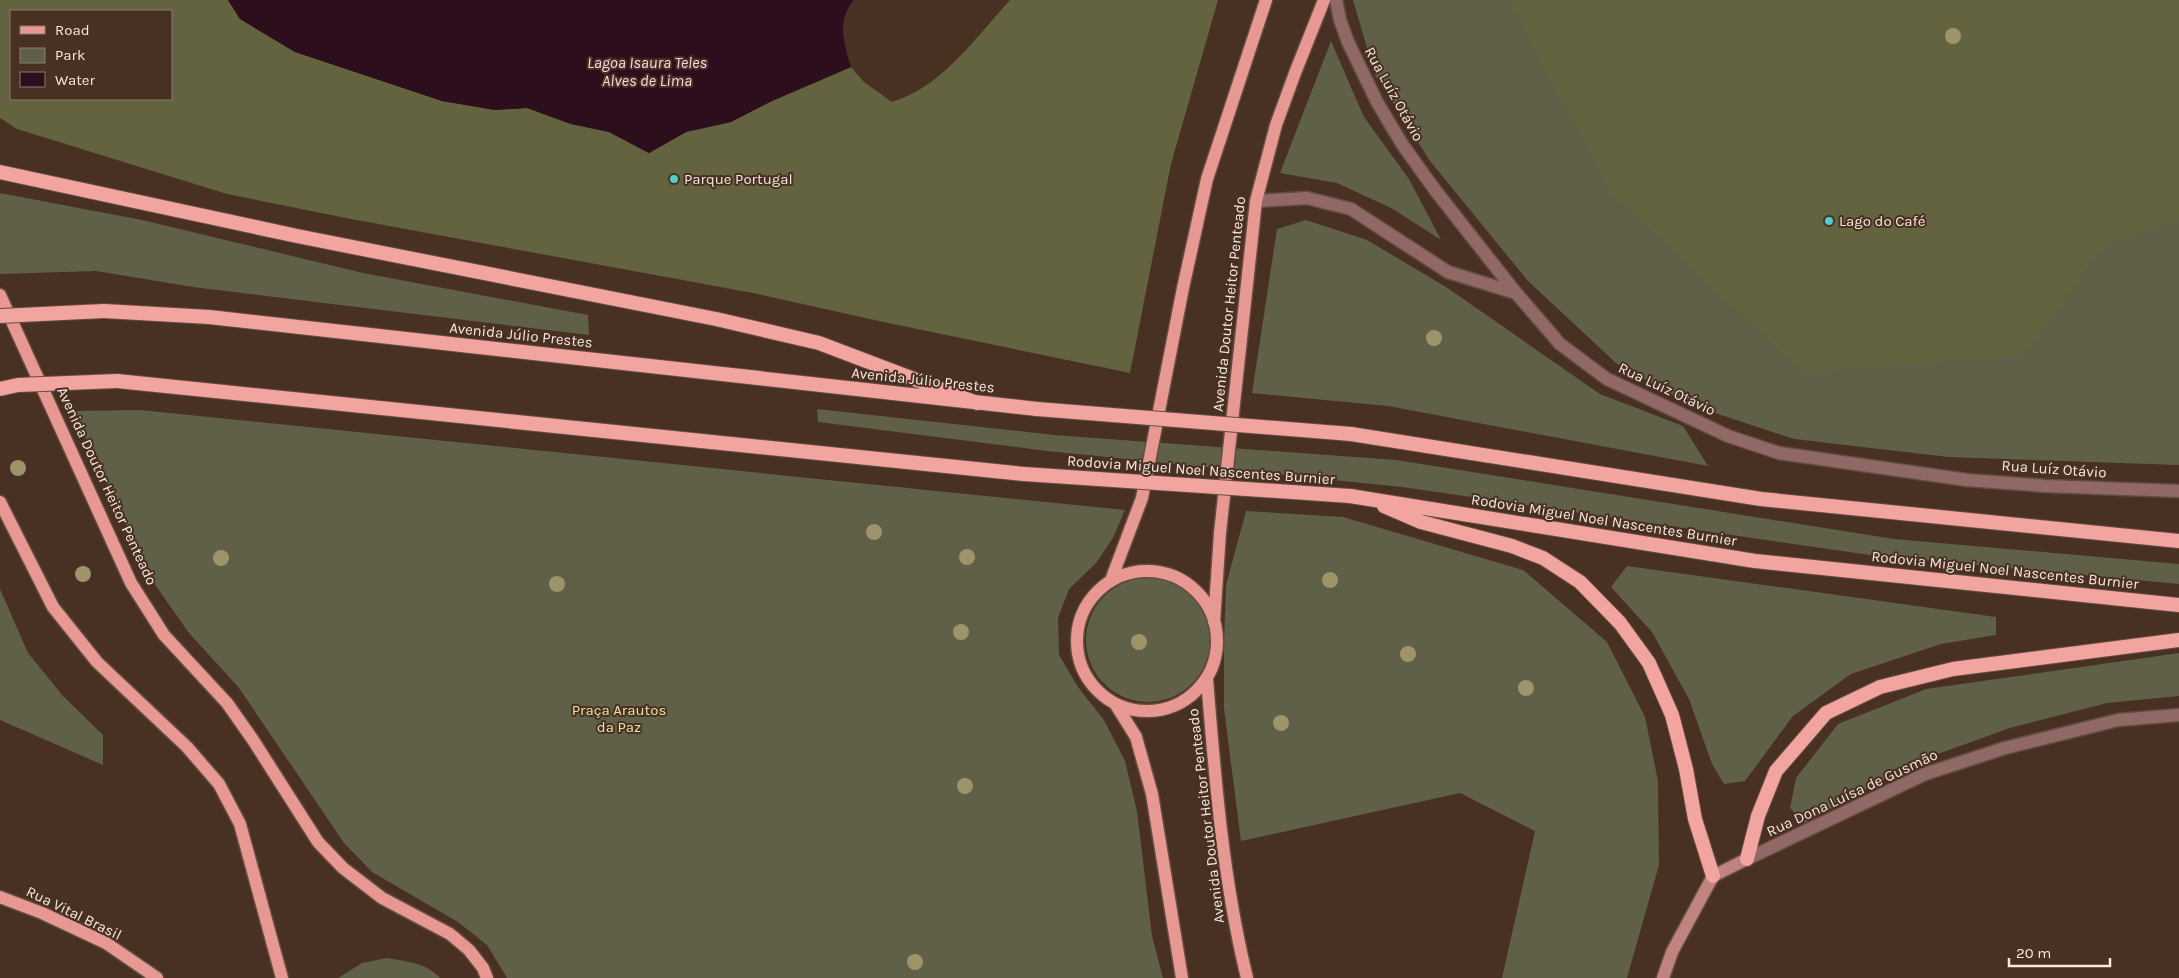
<svg xmlns="http://www.w3.org/2000/svg" width="2179" height="978" font-family="Karla,sans-serif">
	<rect width="100%" height="100%" fill="#483022"/>
	<path fill="#606048" d="M1353,0H2179V465L1948,457L1794,439L1691,405L1616,363L1528,281L1430,161L1375,75Z
		M1331,41L1364,117L1409,179L1441,240L1393,209L1337,183L1280,173Z
		M0,193L142,220L363,273L588,315L589,335L193,287L96,271L0,274Z
		M1306,220L1367,240L1446,287L1600,394L1683,426L1708,466L1388,406L1252,393L1277,229Z
		M817,409L1054,435L1396,460L1894,539L2179,564V584L1870,555L1402,487L1047,451L818,422Z
		M140,410L1125,510L1113,538L1096,563L1069,589L1058,618L1059,655L1078,687L1104,720L1125,761L1137,811L1152,936L1163,978H507L487,945L458,922L372,872L344,843L239,688L189,633L151,579L73,411Z
		M1246,511L1343,517L1523,570L1607,642L1645,717L1658,781L1659,865L1627,978H1502L1535,831L1460,793L1241,841L1224,709V643L1226,585Z
		M1627,566L1996,617V635L1941,644L1851,674L1793,716L1745,781L1724,784L1712,764L1689,699L1652,632L1611,587Z
		M1086 640a62 62 0 1 1 124 0a62 62 0 1 1-124 0Z
		M0,589L28,653L63,696L103,735V765L0,720Z
		M2179,653V696L2107,703L2010,728L1935,755L1875,784L1805,823L1790,808L1796,778L1838,724L1926,689Z
		M387,958C405,961 427,963 440,978H338L362,963Z"/>
	<path fill="#63633f" fill-rule="evenodd" d="M0,0H228L240,19L295,52L442,101L495,110L527,108L571,124L609,132L649,153L686,132L731,122L772,101L851,67L864,82L892,102C943,86 975,38 1010,0H1218L1171,164L1130,373L888,323L753,293L351,219L227,194L17,129L0,118ZM11,11H171V99H11Z
		M1509,0H2179V218L2104,246L2024,355L1803,372L1611,193Z"/>
	<path fill="#2c0e1c" d="M228,0H854C836,20 844,44 851,67L772,101L731,122L686,132L649,153L609,132L571,124L527,108L495,110L442,101L295,52L240,19Z"/>
	<g fill="none" stroke-linecap="round" stroke-linejoin="round">
		<g stroke="#644d40" stroke-width="15">
			<path id="tertiary" d="M1336,0L1340,20L1348,42L1377,102L1402,144L1435,190L1516,293L1560,344L1607,379L1728,436L1779,453L1967,480L2046,486L2179,491
				M1256,201L1307,198L1351,209L1448,272L1516,293
				M1747,859L1925,774L2005,748L2118,720L2179,715"/>
		</g>
		<g stroke="#644d40" stroke-width="15">
			<path id="secondary" d="M1663,978L1672,952L1713,876L1747,859"/>
		</g>
		<g stroke="#644d40" stroke-width="15">
			<path id="primary" d="M0,295L131,583L164,635L227,703L253,740L318,842L343,868L382,898L450,934L469,950L483,968L487,978
				M0,502L53,607L97,662L187,747L219,784L240,824L282,978
				M1077 641a70 70 0 1 1 140 0a70 70 0 1 1-140 0Z
				M1111,580L1142,498L1183,288L1207,179L1266,0
				M1214,622L1220,533L1256,201L1276,125L1295,73L1324,0
				M1207,679C1215,779 1223,880 1247,978
				M1116,705L1136,737L1152,794L1182,978
				M0,897L42,913L106,943L157,978"/>
		</g>
		<g stroke="#644d40" stroke-width="16">
			<path id="trunk" d="M0,172L297,236L716,319L819,343L977,403
				M104,311L209,317L1037,409
				M117,381L1024,474
				M1351,434L1761,499L2179,541
				M1350,496L1755,561L2179,605
				M1384,506L1421,522L1512,546L1543,558L1580,582L1620,623L1649,663L1672,715L1686,769L1695,819L1713,876
				M1747,859L1758,816L1776,771L1826,713L1880,687L1953,669L2179,640"/>
		</g>
		<use href="#tertiary" stroke="#906866" stroke-width="12"/>
		<use href="#secondary" stroke="#c18380" stroke-width="12"/>
		<use href="#primary" stroke="#e79893" stroke-width="12"/>
		<use href="#trunk" stroke="#f2a4a0" stroke-width="14"/>
		<g stroke="#644d40" stroke-width="16" stroke-linecap="butt">
			<path id="trunk-bridge" d="M0,316L104,311
				M0,389L18,385L117,381
				M1037,409L1351,434
				M1024,474L1350,496"/>
		</g>
		<use href="#trunk-bridge" stroke="#f2a4a0" stroke-width="14"/>
	</g>
	<g fill="#9e946a">
		<circle cx="1953" cy="36" r="8"/>
		<circle cx="1434" cy="338" r="8"/>
		<circle cx="18" cy="468" r="8"/>
		<circle cx="874" cy="532" r="8"/>
		<circle cx="967" cy="557" r="8"/>
		<circle cx="221" cy="558" r="8"/>
		<circle cx="83" cy="574" r="8"/>
		<circle cx="1330" cy="580" r="8"/>
		<circle cx="557" cy="584" r="8"/>
		<circle cx="961" cy="632" r="8"/>
		<circle cx="1139" cy="642" r="8"/>
		<circle cx="1408" cy="654" r="8"/>
		<circle cx="1526" cy="688" r="8"/>
		<circle cx="1281" cy="723" r="8"/>
		<circle cx="965" cy="786" r="8"/>
		<circle cx="915" cy="962" r="8"/>
	</g>
	<g fill="#53cdcb" stroke="#483022" stroke-width="2">
		<circle cx="674" cy="179" r="5"/>
		<circle cx="1829" cy="221" r="5"/>
	</g>
	<g text-anchor="middle" dominant-baseline="central" stroke-width="4" stroke-linejoin="round" paint-order="stroke">
		<g font-size="15" fill="#f8e8df" stroke="#483022">
			<text transform="translate(1394 94) rotate(61)">Rua Luíz Otávio</text>
			<text transform="translate(1229 304) rotate(-84)">Avenida Doutor Heitor Penteado</text>
			<text transform="translate(521 335) rotate(6)">Avenida Júlio Prestes</text>
			<text transform="translate(923 380) rotate(6)">Avenida Júlio Prestes</text>
			<text transform="translate(1667 389) rotate(25)">Rua Luíz Otávio</text>
			<text transform="translate(2054 469) rotate(4)">Rua Luíz Otávio</text>
			<text transform="translate(1201 470) rotate(4)">Rodovia Miguel Noel Nascentes Burnier</text>
			<text transform="translate(107 486) rotate(65)">Avenida Doutor Heitor Penteado</text>
			<text transform="translate(1604 520) rotate(9)">Rodovia Miguel Noel Nascentes Burnier</text>
			<text transform="translate(2005 570) rotate(6)">Rodovia Miguel Noel Nascentes Burnier</text>
			<text transform="translate(1852 793) rotate(-25)">Rua Dona Luísa de Gusmão</text>
			<text transform="translate(1206 816) rotate(-97)">Avenida Doutor Heitor Penteado</text>
			<text transform="translate(74 913) rotate(26)">Rua Vital Brasil</text>
		</g>
		<g font-size="15" fill="#f8e8df" stroke="#483022" text-anchor="start">
			<text x="684" y="179">Parque Portugal</text>
			<text x="1839" y="221">Lago do Café</text>
		</g>
		<g font-size="15" fill="#e5e5a4" stroke="#483022">
			<text x="619" y="710">Praça Arautos<tspan x="619" dy="17">da Paz</tspan></text>
		</g>
		<g font-size="16" font-style="italic" fill="#fed4e3" stroke="#483022">
			<text x="647" y="62">Lagoa Isaura Teles<tspan x="647" dy="18">Alves de Lima</tspan></text>
		</g>
	</g>
	<rect x="10" y="10" width="162" height="90" fill="#483022" stroke="#8e7a6e"/>
	<rect x="20" y="26" width="25" height="8" fill="#e79893" stroke="#8e7a6e"/>
	<text x="55" y="35" font-size="15" fill="#f8e8df">Road</text>
	<rect x="20" y="48" width="25" height="15" fill="#606048" stroke="#8e7a6e"/>
	<text x="55" y="60" font-size="15" fill="#f8e8df">Park</text>
	<rect x="20" y="72" width="25" height="15" fill="#2c0e1c" stroke="#8e7a6e"/>
	<text x="55" y="85" font-size="15" fill="#f8e8df">Water</text>
	<path d="M2009 958v8h101v-8" fill="none" stroke="#f8e8df" stroke-width="2.5"/>
	<text x="2016" y="958" font-size="15" fill="#f8e8df" stroke="#483022" stroke-width="4" paint-order="stroke">20 m</text>
</svg>
